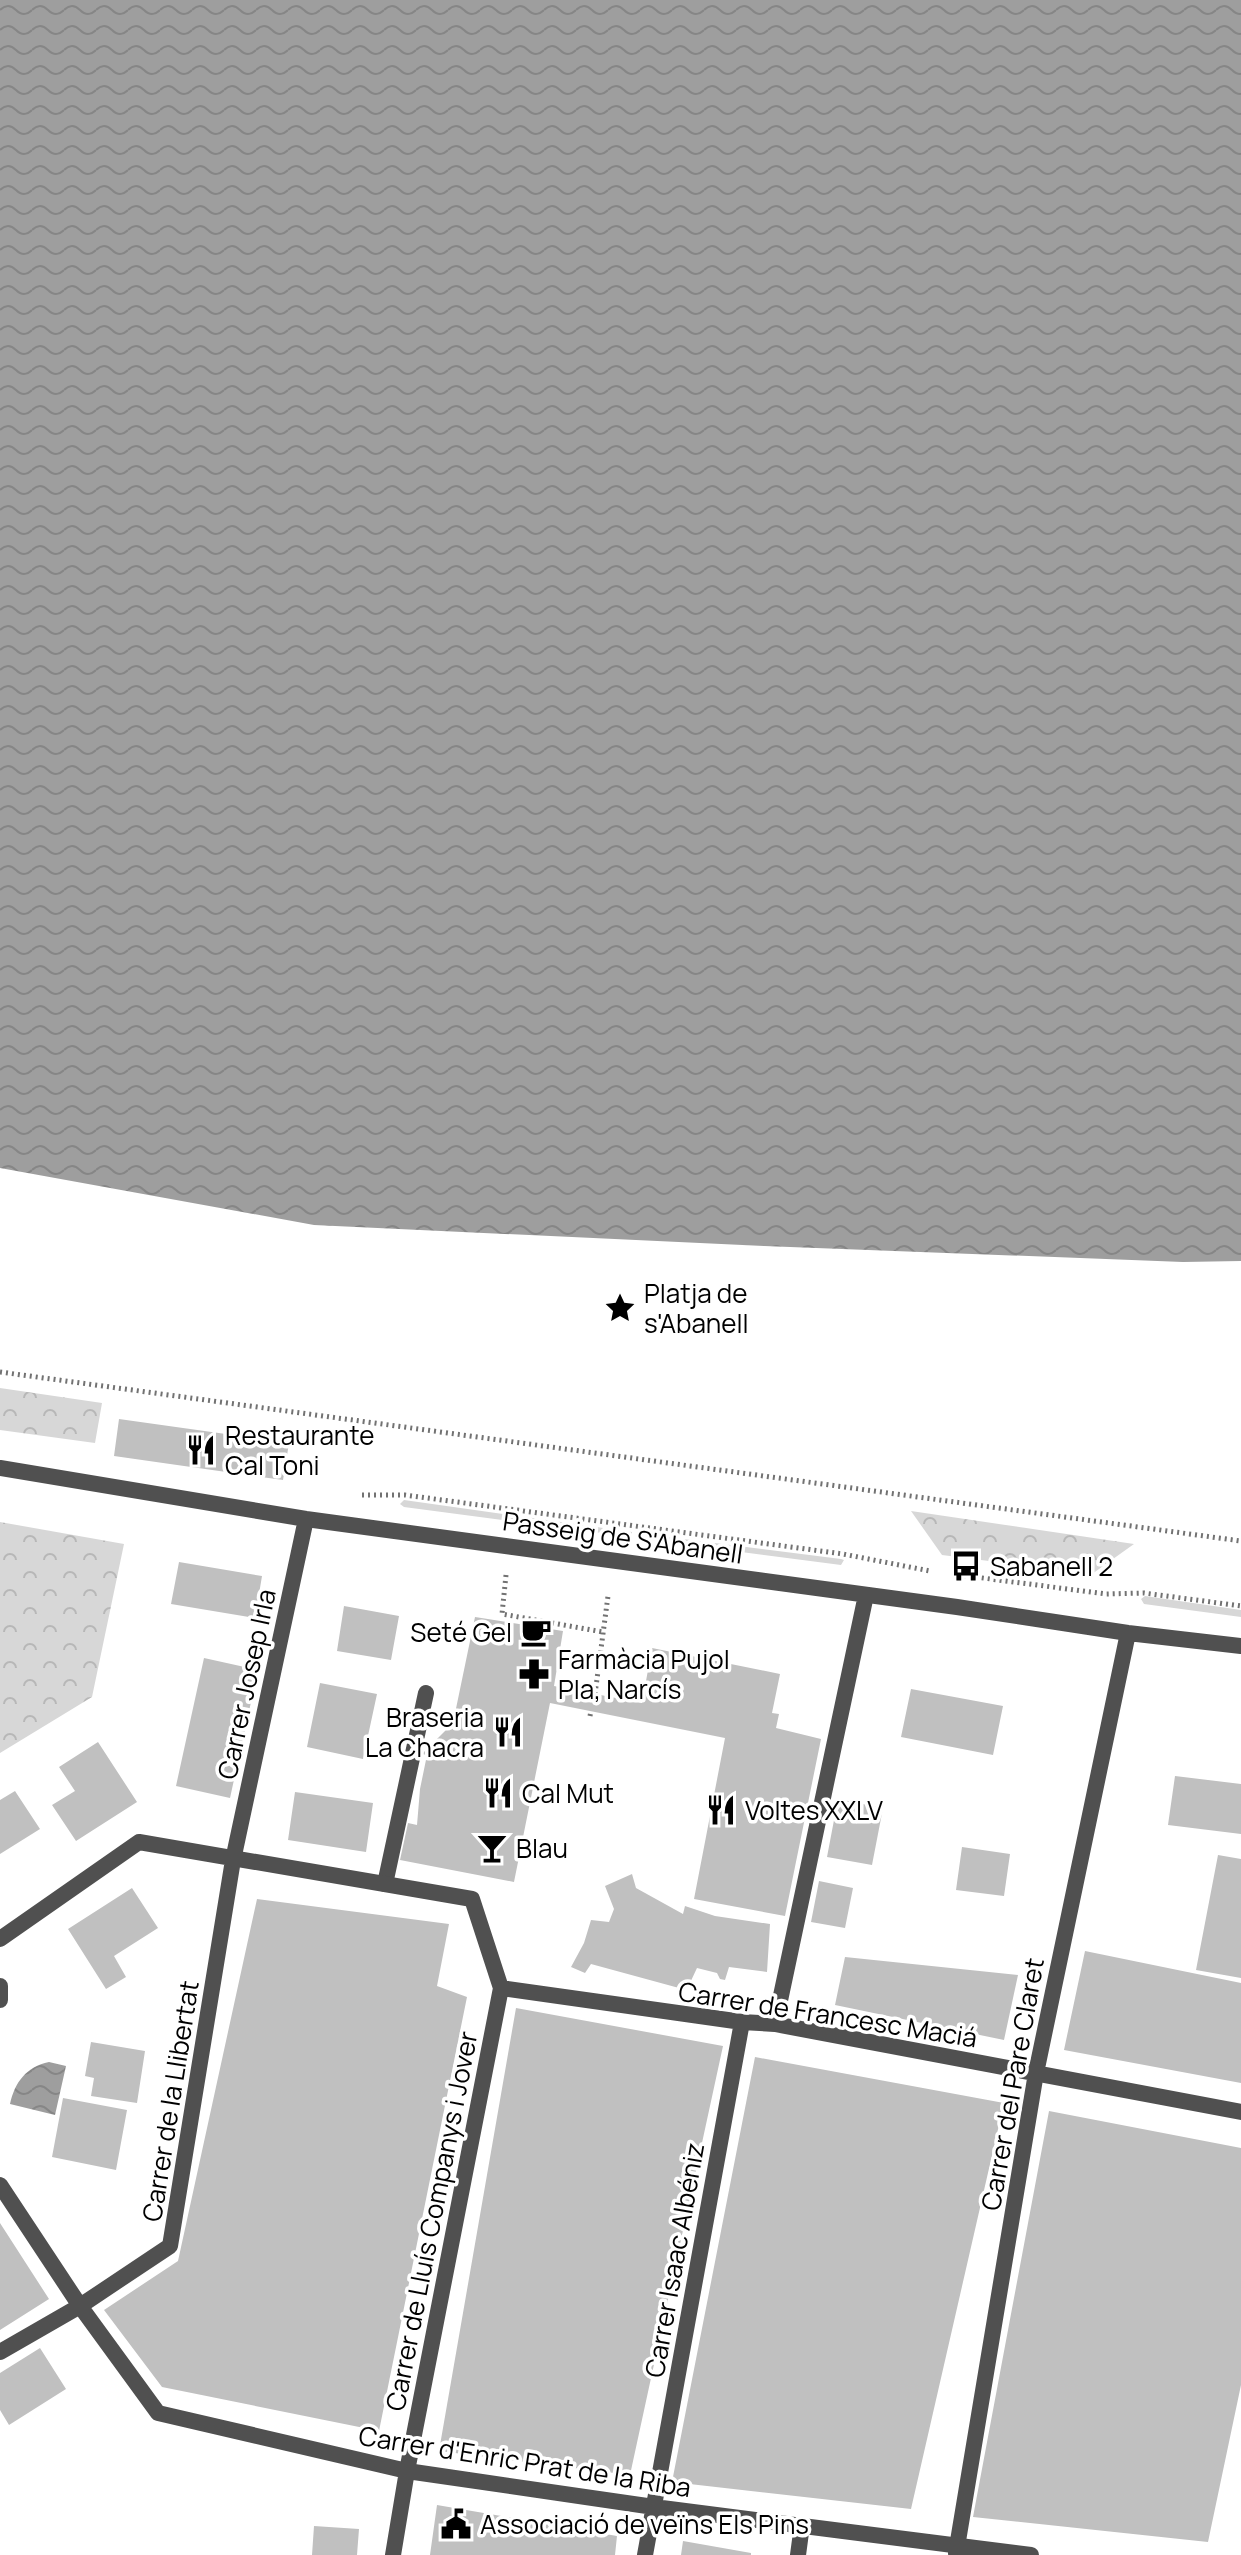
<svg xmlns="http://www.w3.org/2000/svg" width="1241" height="2555" font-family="Manrope,sans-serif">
	<defs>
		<pattern id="park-crowns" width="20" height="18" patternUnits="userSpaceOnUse" patternTransform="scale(2)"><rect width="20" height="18" fill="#d7d7d7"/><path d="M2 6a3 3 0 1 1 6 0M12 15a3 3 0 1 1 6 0" fill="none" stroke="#b7b7b7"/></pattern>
		<pattern id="water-waves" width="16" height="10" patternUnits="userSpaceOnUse" patternTransform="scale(2)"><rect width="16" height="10" fill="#9e9e9e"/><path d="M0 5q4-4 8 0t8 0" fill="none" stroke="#868686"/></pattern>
	</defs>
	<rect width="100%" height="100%" fill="#fff"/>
	<path fill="#d7d7d7" d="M404,1500L632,1532V1537L404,1507L400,1504Z
		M651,1535L841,1559L844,1560L841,1565L650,1540Z
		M1145,1596L1241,1610V1617L1144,1604L1141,1599Z"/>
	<path fill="url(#park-crowns)" d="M0,1388L102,1403L95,1443L0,1430Z
		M911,1511L1134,1544L1092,1574L942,1555Z
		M0,1522L124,1544L92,1697L0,1753Z"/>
	<path fill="url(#water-waves)" d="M0,0H1241V1261L1183,1262L764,1246L314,1225L0,1168Z
		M49,2062L66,2066L55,2115L10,2104C15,2082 26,2067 49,2062Z"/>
	<path fill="#c0c0c0" d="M119,1419L289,1443L283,1480L114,1456Z
		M179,1562L262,1576L255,1618L171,1604Z
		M344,1606L399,1616L391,1660L337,1651Z
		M475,1617L563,1631L554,1686L642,1703L652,1648L780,1674L772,1713L779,1714L776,1728L821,1739L785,1916L694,1899L725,1738L550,1703L514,1882L400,1860L408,1823L417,1825L420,1789L427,1755L422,1754L453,1723Z
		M204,1658L258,1670L230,1798L176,1786Z
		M320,1683L377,1694L363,1759L307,1747Z
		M911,1689L1003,1706L993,1755L901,1737Z
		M98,1742L137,1802L76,1841L52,1805L75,1791L59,1767Z
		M1175,1776L1241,1784V1834L1168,1825Z
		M15,1791L40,1829L0,1854V1800Z
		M295,1792L373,1803L366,1852L288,1840Z
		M838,1799L883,1808L872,1865L827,1857Z
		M962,1847L1010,1854L1004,1896L956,1890Z
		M1218,1855L1241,1859V1978L1196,1970Z
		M632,1874L636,1888L683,1914L685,1906L715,1916L770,1924L767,1972L729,1967L725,1980L720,1979L717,1973L697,1968L689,1985L679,1988L591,1964L585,1973L571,1967L584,1943L591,1920L609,1922L614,1909L605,1886Z
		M819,1881L853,1888L845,1928L811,1922Z
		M132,1888L158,1928L114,1956L126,1977L106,1989L68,1929Z
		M257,1899L449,1924L437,1986L467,1997L379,2431L162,2387L104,2310L178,2261Z
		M1085,1951L1241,1983V2083L1064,2050Z
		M845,1957L1018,1975L1004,2040L835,2005Z
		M516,2008L723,2046L630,2475L439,2451Z
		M91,2042L145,2051L137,2103L91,2096L94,2078L85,2076Z
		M755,2057L1004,2103L911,2509L672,2482Z
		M63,2098L127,2110L116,2170L52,2157Z
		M1049,2111L1241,2148V2385L1208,2542L973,2517Z
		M0,2223L49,2299L0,2330Z
		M40,2348L66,2389L9,2425L0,2410V2373Z
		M437,2505L617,2536L615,2555H430Z
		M314,2526L359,2529L357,2555H312Z
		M683,2541L751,2553V2555H681Z"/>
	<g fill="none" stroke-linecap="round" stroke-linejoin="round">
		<path stroke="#727272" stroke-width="5" stroke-dasharray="2 4" stroke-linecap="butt" d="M0,1372L1241,1541
			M362,1495H405L843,1554L930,1571
			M952,1574L1106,1594L1144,1593L1241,1606
			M506,1575L502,1614L603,1632
			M595,1694L608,1596
			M590,1716L591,1711"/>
		<path stroke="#505050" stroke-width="16" d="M385,1884L426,1693
			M0,1986V2000"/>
		<path stroke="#505050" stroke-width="16" d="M0,1468L306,1519L957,1607L1128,1633L1241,1646
			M0,1939L139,1842L472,1899L501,1988L407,2471L393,2555
			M501,1988L742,2022L775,2024L1241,2112
			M775,2024L866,1595
			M0,2185L80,2306L158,2413L407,2471L654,2507L1031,2555
			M0,2352L80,2306L170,2246L233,1860L306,1519
			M956,2553L1036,2073L1128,1633
			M645,2555L742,2022
			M798,2555L802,2525"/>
	</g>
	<defs>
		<g id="sight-bare" transform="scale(2.4)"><path d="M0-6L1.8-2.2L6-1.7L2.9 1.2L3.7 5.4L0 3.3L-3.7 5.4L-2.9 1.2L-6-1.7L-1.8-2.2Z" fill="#000" stroke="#fff" stroke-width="2.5" paint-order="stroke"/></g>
		<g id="restaurant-bare" transform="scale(2.4)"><path d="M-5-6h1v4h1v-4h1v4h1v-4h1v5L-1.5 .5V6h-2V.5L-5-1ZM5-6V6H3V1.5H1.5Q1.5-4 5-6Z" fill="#000" stroke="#fff" stroke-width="2.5" paint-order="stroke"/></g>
		<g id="bus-bare" transform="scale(2.4)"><path d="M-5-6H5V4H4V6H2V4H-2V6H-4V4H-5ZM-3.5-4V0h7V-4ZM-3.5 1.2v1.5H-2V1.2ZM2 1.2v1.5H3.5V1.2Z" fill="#000" stroke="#fff" stroke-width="2.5" paint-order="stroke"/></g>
		<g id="cafe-bare" transform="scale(2.4)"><path d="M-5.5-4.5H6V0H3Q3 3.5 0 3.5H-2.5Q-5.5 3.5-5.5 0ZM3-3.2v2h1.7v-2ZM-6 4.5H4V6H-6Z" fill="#000" stroke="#fff" stroke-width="2.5" paint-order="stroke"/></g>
		<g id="pharmacy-bare" transform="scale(2.4)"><path d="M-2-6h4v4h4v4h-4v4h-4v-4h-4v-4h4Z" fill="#000" stroke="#fff" stroke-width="2.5" paint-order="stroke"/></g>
		<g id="bar-bare" transform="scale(2.4)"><path d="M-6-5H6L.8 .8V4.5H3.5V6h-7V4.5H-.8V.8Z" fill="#000" stroke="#fff" stroke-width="2.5" paint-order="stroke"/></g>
		<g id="civic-bare" transform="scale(2.4)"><path d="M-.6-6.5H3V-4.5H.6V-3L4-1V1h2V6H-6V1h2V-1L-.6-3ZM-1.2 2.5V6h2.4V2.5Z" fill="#000" stroke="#fff" stroke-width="2.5" paint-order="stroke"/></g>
	</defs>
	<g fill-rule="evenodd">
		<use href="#sight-bare" x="620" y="1308"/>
		<use href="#restaurant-bare" x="201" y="1450"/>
		<use href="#bus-bare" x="966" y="1566"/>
		<use href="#cafe-bare" x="536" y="1632"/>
		<use href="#pharmacy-bare" x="534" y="1674"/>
		<use href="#restaurant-bare" x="508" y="1732"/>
		<use href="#restaurant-bare" x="498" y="1793"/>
		<use href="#restaurant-bare" x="721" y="1810"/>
		<use href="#bar-bare" x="492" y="1848"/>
		<use href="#civic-bare" x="456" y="2524"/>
	</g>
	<g text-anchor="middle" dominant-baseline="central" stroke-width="7" stroke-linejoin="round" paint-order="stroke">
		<g font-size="26" fill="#000" stroke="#fff" text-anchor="start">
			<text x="644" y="1293">Platja de<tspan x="644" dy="30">s'Abanell</tspan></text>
			<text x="225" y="1435">Restaurante<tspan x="225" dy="30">Cal Toni</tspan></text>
			<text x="990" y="1566">Sabanell 2</text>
			<text x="512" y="1632" text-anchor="end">Seté Gel</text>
			<text x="558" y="1659">Farmàcia Pujol<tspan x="558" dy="30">Pla, Narcís</tspan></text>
			<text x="484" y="1717" text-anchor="end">Braseria<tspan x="484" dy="30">La Chacra</tspan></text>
			<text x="522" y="1793">Cal Mut</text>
			<text x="745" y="1810">Voltes XXLV</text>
			<text x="516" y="1848">Blau</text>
			<text x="480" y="2524">Associació de veïns Els Pins</text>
		</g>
		<g font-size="26" fill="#000" stroke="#fff">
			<text transform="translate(623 1537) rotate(8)">Passeig de S'Abanell</text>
			<text transform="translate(246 1684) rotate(-78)">Carrer Josep Irla</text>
			<text transform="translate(828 2014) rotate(9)">Carrer de Francesc Maciá</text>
			<text transform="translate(1012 2084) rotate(-80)">Carrer del Pare Claret</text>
			<text transform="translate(170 2101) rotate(-81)">Carrer de la Llibertat</text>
			<text transform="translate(431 2221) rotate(-79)">Carrer de Lluís Companys i Jover</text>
			<text transform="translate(674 2260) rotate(-80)">Carrer Isaac Albéniz</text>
			<text transform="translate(525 2461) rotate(9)">Carrer d'Enric Prat de la Riba</text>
		</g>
	</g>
</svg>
